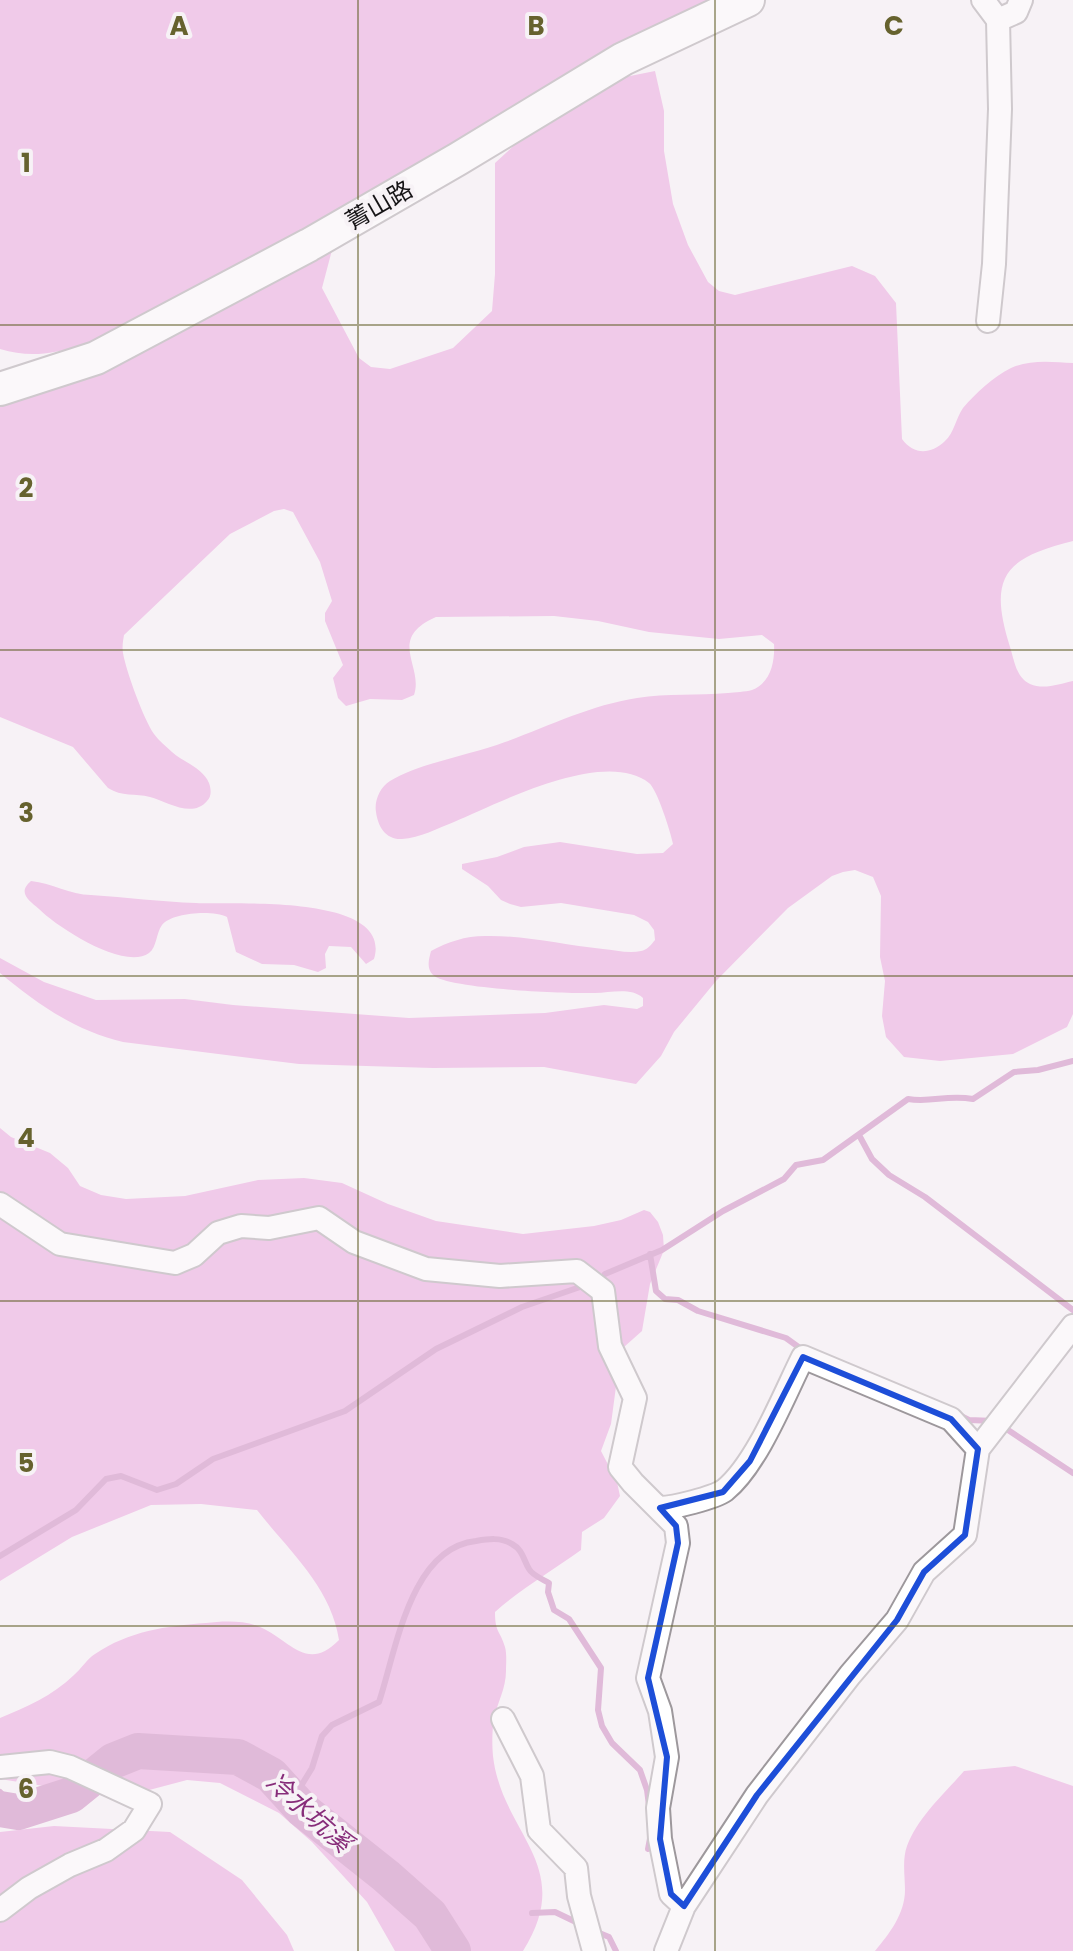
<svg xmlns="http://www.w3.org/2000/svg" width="1073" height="1951" font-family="Poppins,'Noto Sans TC',sans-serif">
	<rect width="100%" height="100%" fill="#f7f2f6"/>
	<path fill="#e799d9" d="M0,0H719L124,330C81,345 45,363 0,349Z
		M655,71L664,111V151L673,204L688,245L708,282L719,291L735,295L852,266L875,276L896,303L902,439C914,455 930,455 945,441C954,433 956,418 963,408C975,394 994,376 1011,368C1030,359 1053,362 1073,363V541C1004,558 988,577 1010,647C1014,659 1016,678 1030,684C1044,690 1059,684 1073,681V1014L1067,1027L1013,1054L940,1061L904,1057L886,1037L882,1016L885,981L880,957L881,896L873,877L855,870L843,872L832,876L788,908L716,981L674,1032L661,1056L636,1084L544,1067L433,1068L299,1064L123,1042C76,1031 37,1004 0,973V958L44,982L96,1000L185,999L233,1005L409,1018L545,1013L604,1005L637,1009L643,1006V998C631,987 610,993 595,993C570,994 447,989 433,975C426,968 429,959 431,951C448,942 465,936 485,936C525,935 563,945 603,949C615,950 629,954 641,951C647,950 651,945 655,940L654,930L648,922L634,915L561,903L521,907L510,904L501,900L488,886L462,869V864L497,857L524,847L560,842L637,854L663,853L673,844C671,833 657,789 649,783C604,748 499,803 454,822C438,828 420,838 402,839C386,840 378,827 376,812C374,801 380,787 390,781C419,763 471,755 505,742C549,726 591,705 637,698C667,693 698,696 728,693C735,692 745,692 752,690C771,683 775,661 774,644L762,635L719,639L649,632L598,621L554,616L436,617C386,639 424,666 414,695L402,700L370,699L346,706L338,698L333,678L343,665L325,621V613L332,601L320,562L293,512L284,509L274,511L230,534L124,635C123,641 122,647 123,653C126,671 144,720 154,734C159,741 166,746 172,752C183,762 203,768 209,783C211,789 212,796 207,801C192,819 166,801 150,797C135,793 122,797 108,788L73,747L0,717V400L332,250L322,288L359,358L371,367L390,369L453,348L492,311L495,274V163L521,139L615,79Z
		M31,881C52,883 70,895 91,895C126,897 161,902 196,903C231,905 394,893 374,959L366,964L351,947L329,946L325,954L326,968L318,972L294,965L262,964L236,952L227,917C213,910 173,912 162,925C156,933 157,947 149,953C124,971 57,927 39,909C29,900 17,893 31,881Z
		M0,1128L11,1137L50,1153L68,1168L80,1186L101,1195L126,1199L185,1196L258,1180L304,1178L342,1183L388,1204L436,1221L523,1234L594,1226L621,1220L644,1210L650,1212L658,1222L663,1235L664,1250L650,1284L642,1331L606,1363L617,1379L611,1424L601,1451L617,1482L620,1496L604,1518L582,1532L581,1550C552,1571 522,1588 495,1612C495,1633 500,1630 505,1647C507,1654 506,1664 506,1671C506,1689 497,1703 494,1719C492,1730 492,1745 493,1756C502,1835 577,1865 523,1951H395L367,1902L312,1842L279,1813L220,1783L187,1780L119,1798L0,1779V1718C27,1707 52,1696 74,1675C81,1669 87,1659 95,1654C129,1631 166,1626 206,1623C223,1621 244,1620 260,1627C290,1640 307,1673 339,1640C331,1587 289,1551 257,1510L201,1504L151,1505L72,1537L0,1581Z
		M1015,1766L1073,1786V1951H875C889,1934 905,1914 905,1890C905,1876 902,1860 907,1846C918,1817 944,1794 964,1771Z
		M54,1826L170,1832L242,1880L287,1935L294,1951H0V1832Z"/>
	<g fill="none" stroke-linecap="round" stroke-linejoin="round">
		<path stroke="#c377b5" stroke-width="6" d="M859,1135L872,1159L889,1175L925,1197L1073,1310
			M650,1254L656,1291L665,1299L678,1300L698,1311L786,1338L804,1351
			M605,1274L662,1250L723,1211L784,1179L796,1165L823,1160L908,1099C932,1103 947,1094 973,1099L1014,1072L1038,1070L1073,1061
			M959,1415L969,1420L994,1421
			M1005,1428L1073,1473
			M0,1556L76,1510L106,1479L121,1476L157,1490L176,1484L213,1459L345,1411L436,1349L522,1307L580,1287
			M0,1792L18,1812
			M293,1799L312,1768L322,1736L332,1725L379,1702C396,1651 410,1548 476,1541C488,1539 501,1537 512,1544C523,1550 523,1559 529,1569C532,1575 542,1579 549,1583L548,1592L554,1610L569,1619L601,1668L598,1710L602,1726L612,1743L640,1770L647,1790L649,1806
			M648,1849L651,1833
			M532,1913L555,1912L580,1924
			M597,1932L609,1937L616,1951"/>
		<path stroke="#c377b5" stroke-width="36" d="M0,1809L18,1812L71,1795L113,1761L138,1751L238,1757L271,1775L303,1810L386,1876L430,1915L453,1951"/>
		<g stroke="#9d989c" stroke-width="26">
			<path id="street" d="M983,0L998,20L1000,109L994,264L988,321
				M998,20L1016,12L1021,0
				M0,1204L60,1244L175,1263L194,1255L218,1233L241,1226L269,1228L319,1218L354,1242L426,1269L500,1276L577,1271L603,1291L610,1346L635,1398L620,1467L633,1483L676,1526L678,1543L648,1678L660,1711L667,1757L658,1808L660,1839L671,1894L684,1906
				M660,1508C673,1508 714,1498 725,1490C757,1464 784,1395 803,1357L951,1419L978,1449
				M503,1719L532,1776L539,1830L576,1868L579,1896L594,1951
				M0,1767L50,1762L70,1767L150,1804L134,1830L106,1850L70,1865L29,1888L0,1910
				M666,1951L684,1906L757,1795L850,1675L897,1620L924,1572L965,1535L978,1449L1073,1326"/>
		</g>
		<g stroke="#9d989c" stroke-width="36">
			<path id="secondary" d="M0,389L96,358L309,245L458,159L623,59L748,0"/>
		</g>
		<use href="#street" stroke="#fff" stroke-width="22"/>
		<use href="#secondary" stroke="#fff" stroke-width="32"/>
	</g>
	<path d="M0 0H1073V1951H0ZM803,1357L951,1419L978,1449L965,1535L924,1572L897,1620L757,1795L684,1906L671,1894L660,1839L667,1757L648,1678L678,1543L676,1526L660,1508L723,1492L750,1461Z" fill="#f7f2f6" fill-opacity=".55" fill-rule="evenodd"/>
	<path fill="none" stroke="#1d4ed8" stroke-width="6" stroke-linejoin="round" d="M803,1357L951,1419L978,1449L965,1535L924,1572L897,1620L757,1795L684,1906L671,1894L660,1839L667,1757L648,1678L678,1543L676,1526L660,1508L723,1492L750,1461Z"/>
	<path fill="none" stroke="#66622e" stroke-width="2" stroke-opacity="0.55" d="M358,0V1951M715,0V1951M0,325H1073M0,650H1073M0,976H1073M0,1301H1073M0,1626H1073"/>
	<g text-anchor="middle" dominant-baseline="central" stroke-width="8" stroke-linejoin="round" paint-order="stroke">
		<g font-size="24" fill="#161416" stroke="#f7f2f6">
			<text transform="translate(379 205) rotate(-30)">菁山路</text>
		</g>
		<g font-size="26" font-style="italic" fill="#872d7a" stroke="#f7f2f6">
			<text transform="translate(309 1812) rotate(42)">冷水坑溪</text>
		</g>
	</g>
	<g font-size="26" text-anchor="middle" font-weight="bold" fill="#66622e" stroke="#f7f2f6" stroke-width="8" stroke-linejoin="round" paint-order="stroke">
		<text x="179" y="35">A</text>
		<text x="536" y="35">B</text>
		<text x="894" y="35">C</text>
		<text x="26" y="172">1</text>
		<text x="26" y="497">2</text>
		<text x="26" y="822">3</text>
		<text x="26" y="1147">4</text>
		<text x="26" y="1472">5</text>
		<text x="26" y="1798">6</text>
	</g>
</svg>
